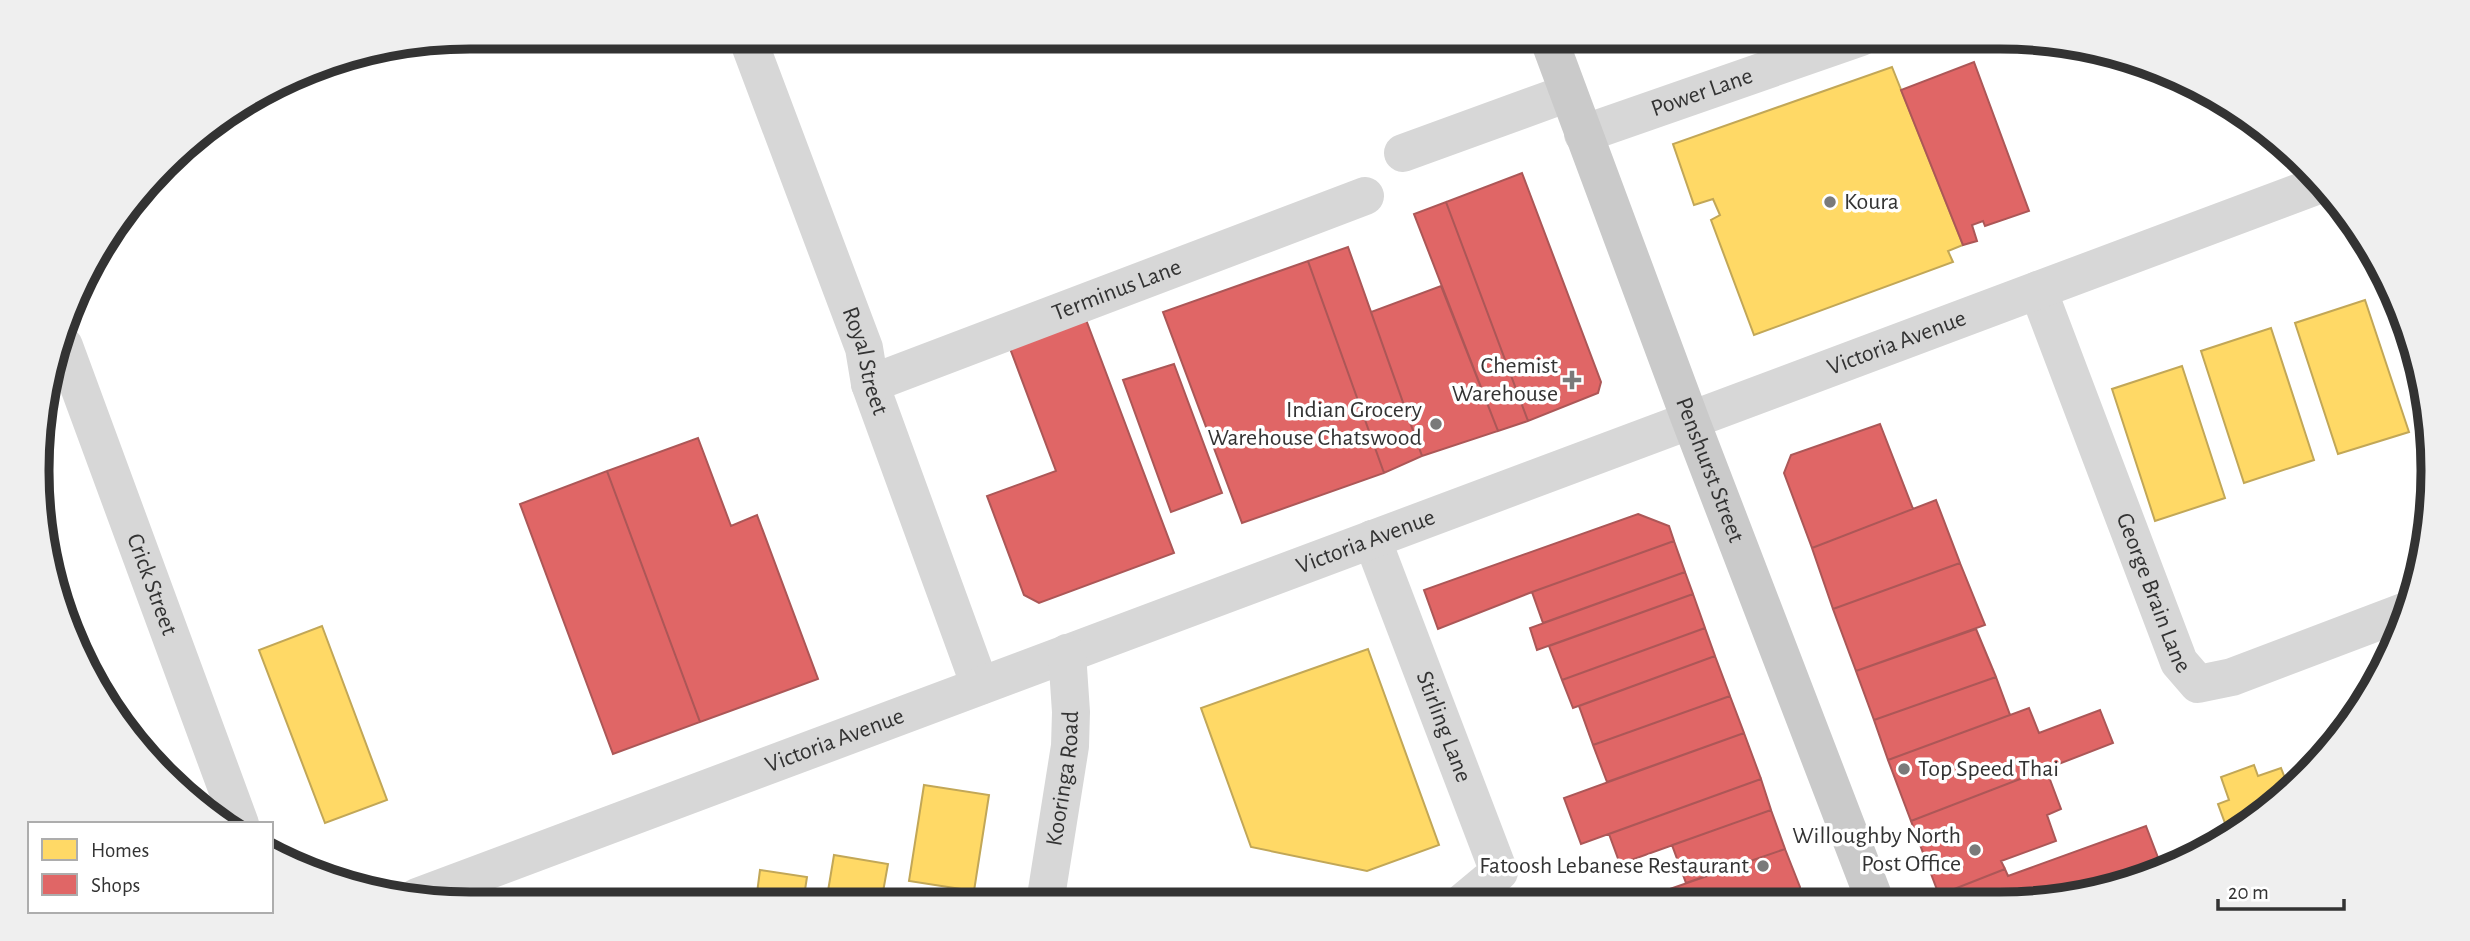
<svg xmlns="http://www.w3.org/2000/svg" width="2470" height="941" font-family="'Alegreya Sans',sans-serif">
	<rect width="100%" height="100%" fill="#fff"/>
	<path fill="#ffd966" stroke="#c2a757" stroke-width="2" d="M1892,67L1963,245L1948,251L1953,262L1754,335L1711,220L1720,215L1713,199L1694,205L1673,144Z
		M2365,300L2409,432L2338,454L2295,323Z
		M2271,328L2314,460L2244,483L2201,351Z
		M2182,366L2225,498L2155,521L2112,389Z
		M322,626L387,800L325,823L259,650Z
		M1368,649L1439,845L1367,871L1251,847L1201,708Z
		M2254,765L2258,776L2281,768L2290,791L2229,834L2218,804L2229,800L2221,777Z
		M924,785L989,795L974,891L909,881Z
		M834,855L888,864L881,903H826Z
		M760,870L807,877L803,903L703,904L704,893L756,901Z"/>
	<path fill="#e06666" stroke="#ac5757" stroke-width="2" d="M1974,62L2029,211L1985,226L1983,221L1972,225L1977,241L1963,245L1901,90Z
		M1522,173L1601,382L1598,393L1528,421L1446,202Z
		M1446,202L1528,421L1498,431L1414,214Z
		M1348,247L1422,456L1384,473L1308,261Z
		M1308,261L1384,473L1242,523L1163,312Z
		M1441,286L1498,431L1422,456L1371,312Z
		M1085,317L1174,553L1039,603L1024,595L987,496L1056,471L1008,343Z
		M1174,364L1222,493L1171,512L1123,380Z
		M1880,424L1913,509L1812,548L1784,473L1791,455Z
		M698,438L731,526L757,515L818,679L700,722L607,471Z
		M607,471L700,722L613,754L520,504Z
		M1936,500L1960,563L1833,609L1812,548Z
		M1638,514L1669,526L1674,541L1532,592L1438,629L1424,590Z
		M1674,541L1685,572L1543,623L1532,592Z
		M1960,563L1985,625L1856,671L1833,609Z
		M1685,572L1693,594L1537,650L1530,628Z
		M1693,594L1705,628L1562,680L1549,646Z
		M1705,628L1715,656L1573,708L1562,680Z
		M1976,629L1996,677L1874,720L1856,671Z
		M1715,656L1730,696L1593,745L1579,706Z
		M1996,677L2010,715L1888,760L1874,720Z
		M1730,696L1744,733L1607,782L1593,745Z
		M2029,708L2039,733L2100,710L2113,743L1911,821L1888,760Z
		M1744,733L1761,779L1581,844L1564,798Z
		M2046,769L2061,809L2047,815L2056,841L2001,861L2005,869L1939,895L1911,821Z
		M1761,779L1771,810L1620,864L1609,834Z
		M1771,810L1785,849L1686,883L1672,845Z
		M2146,826L2162,868L2057,900L1941,901L1939,895L2005,869L2008,876Z
		M1785,849L1800,887L1798,901L1591,902V893L1667,890Z"/>
	<g fill="none" stroke-linecap="round" stroke-linejoin="round">
		<g stroke="#d7d7d7" stroke-width="38">
			<path id="s1" d="M747,37L864,348L870,384L980,686"/>
			<path id="s2" d="M1583,134L1861,37"/>
			<path d="M1403,153L1568,93"/>
			<path id="s3" d="M2038,290L2179,662L2198,684L2232,677L2406,611"/>
			<path id="s4" d="M64,346L240,824"/>
			<path id="s5" d="M870,384L1365,196"/>
			<path id="s6" d="M1372,539L1499,872L1463,902"/>
			<path id="s7" d="M417,897L2316,186"/>
			<path id="s8" d="M1045,903L1070,746L1071,712L1067,653"/>
		</g>
		<path stroke="#cacaca" stroke-width="38" id="s9" d="M1548,37L1690,419L1875,901"/>
	</g>
	<g fill="#7a7a7a" stroke="#fff" stroke-width="2.5">
		<circle cx="1830" cy="202" r="7"/>
		<path d="M1568.5 369.5h7v7h7v7h-7v7h-7v-7h-7v-7h7z"/>
		<circle cx="1436" cy="424" r="7"/>
		<circle cx="1904" cy="769" r="7"/>
		<circle cx="1975" cy="850" r="7"/>
		<circle cx="1763" cy="866" r="7"/>
	</g>
	<g text-anchor="middle" dominant-baseline="central" stroke-width="7" stroke-linejoin="round" paint-order="stroke">
		<g font-size="24" fill="#333" stroke="#fff">
			<text stroke="none"><textPath href="#s2" startOffset="126">Power Lane</textPath></text>
			<text stroke="none"><textPath href="#s5" startOffset="264">Terminus Lane</textPath></text>
			<text stroke="none"><textPath href="#s7" startOffset="1580">Victoria Avenue</textPath></text>
			<text stroke="none"><textPath href="#s1" startOffset="345">Royal Street</textPath></text>
			<text stroke="none"><textPath href="#s9" startOffset="462">Penshurst Street</textPath></text>
			<text stroke="none"><textPath href="#s7" startOffset="1013">Victoria Avenue</textPath></text>
			<text stroke="none"><textPath href="#s4" startOffset="254">Crick Street</textPath></text>
			<text stroke="none"><textPath href="#s3" startOffset="324">George Brain Lane</textPath></text>
			<text stroke="none"><textPath href="#s6" startOffset="201">Stirling Lane</textPath></text>
			<text stroke="none"><textPath href="#s7" startOffset="446">Victoria Avenue</textPath></text>
			<text stroke="none"><textPath href="#s8" startOffset="126">Kooringa Road</textPath></text>
		</g>
		<g font-size="24" fill="#333" stroke="#fff" text-anchor="end">
			<text x="1844" y="202" text-anchor="start">Koura</text>
			<text x="1558" y="366">Chemist<tspan x="1558" dy="28">Warehouse</tspan></text>
			<text x="1422" y="410">Indian Grocery<tspan x="1422" dy="28">Warehouse Chatswood</tspan></text>
			<text x="1918" y="769" text-anchor="start">Top Speed Thai</text>
			<text x="1961" y="836">Willoughby North<tspan x="1961" dy="28">Post Office</tspan></text>
			<text x="1749" y="866">Fatoosh Lebanese Restaurant</text>
		</g>
	</g>
	<path d="M0 0H2470V941H0ZM470 49H2000A421 421 0 0 1 2421 470V471A421 421 0 0 1 2000 892H470A421 421 0 0 1 49 471V470A421 421 0 0 1 470 49Z" fill="#efefef" fill-rule="evenodd"/>
	<path fill="none" stroke="#333" stroke-width="9" d="M470 49H2000A421 421 0 0 1 2421 470V471A421 421 0 0 1 2000 892H470A421 421 0 0 1 49 471V470A421 421 0 0 1 470 49Z"/>
	<rect x="28" y="822" width="245" height="91" fill="#ffffff" stroke="#adadad" stroke-width="2"/>
	<rect x="42" y="839" width="35" height="21" fill="#ffd966" stroke="#adadad" stroke-width="2"/>
	<text x="91" y="857" font-size="21" fill="#333333">Homes</text>
	<rect x="42" y="874" width="35" height="21" fill="#e06666" stroke="#adadad" stroke-width="2"/>
	<text x="91" y="892" font-size="21" fill="#333333">Shops</text>
	<path d="M2218 899v10h126v-10" fill="none" stroke="#333333" stroke-width="3.5"/>
	<text x="2228" y="899" font-size="21" fill="#333333" stroke="#ffffff" stroke-width="5" paint-order="stroke">20 m</text>
</svg>
